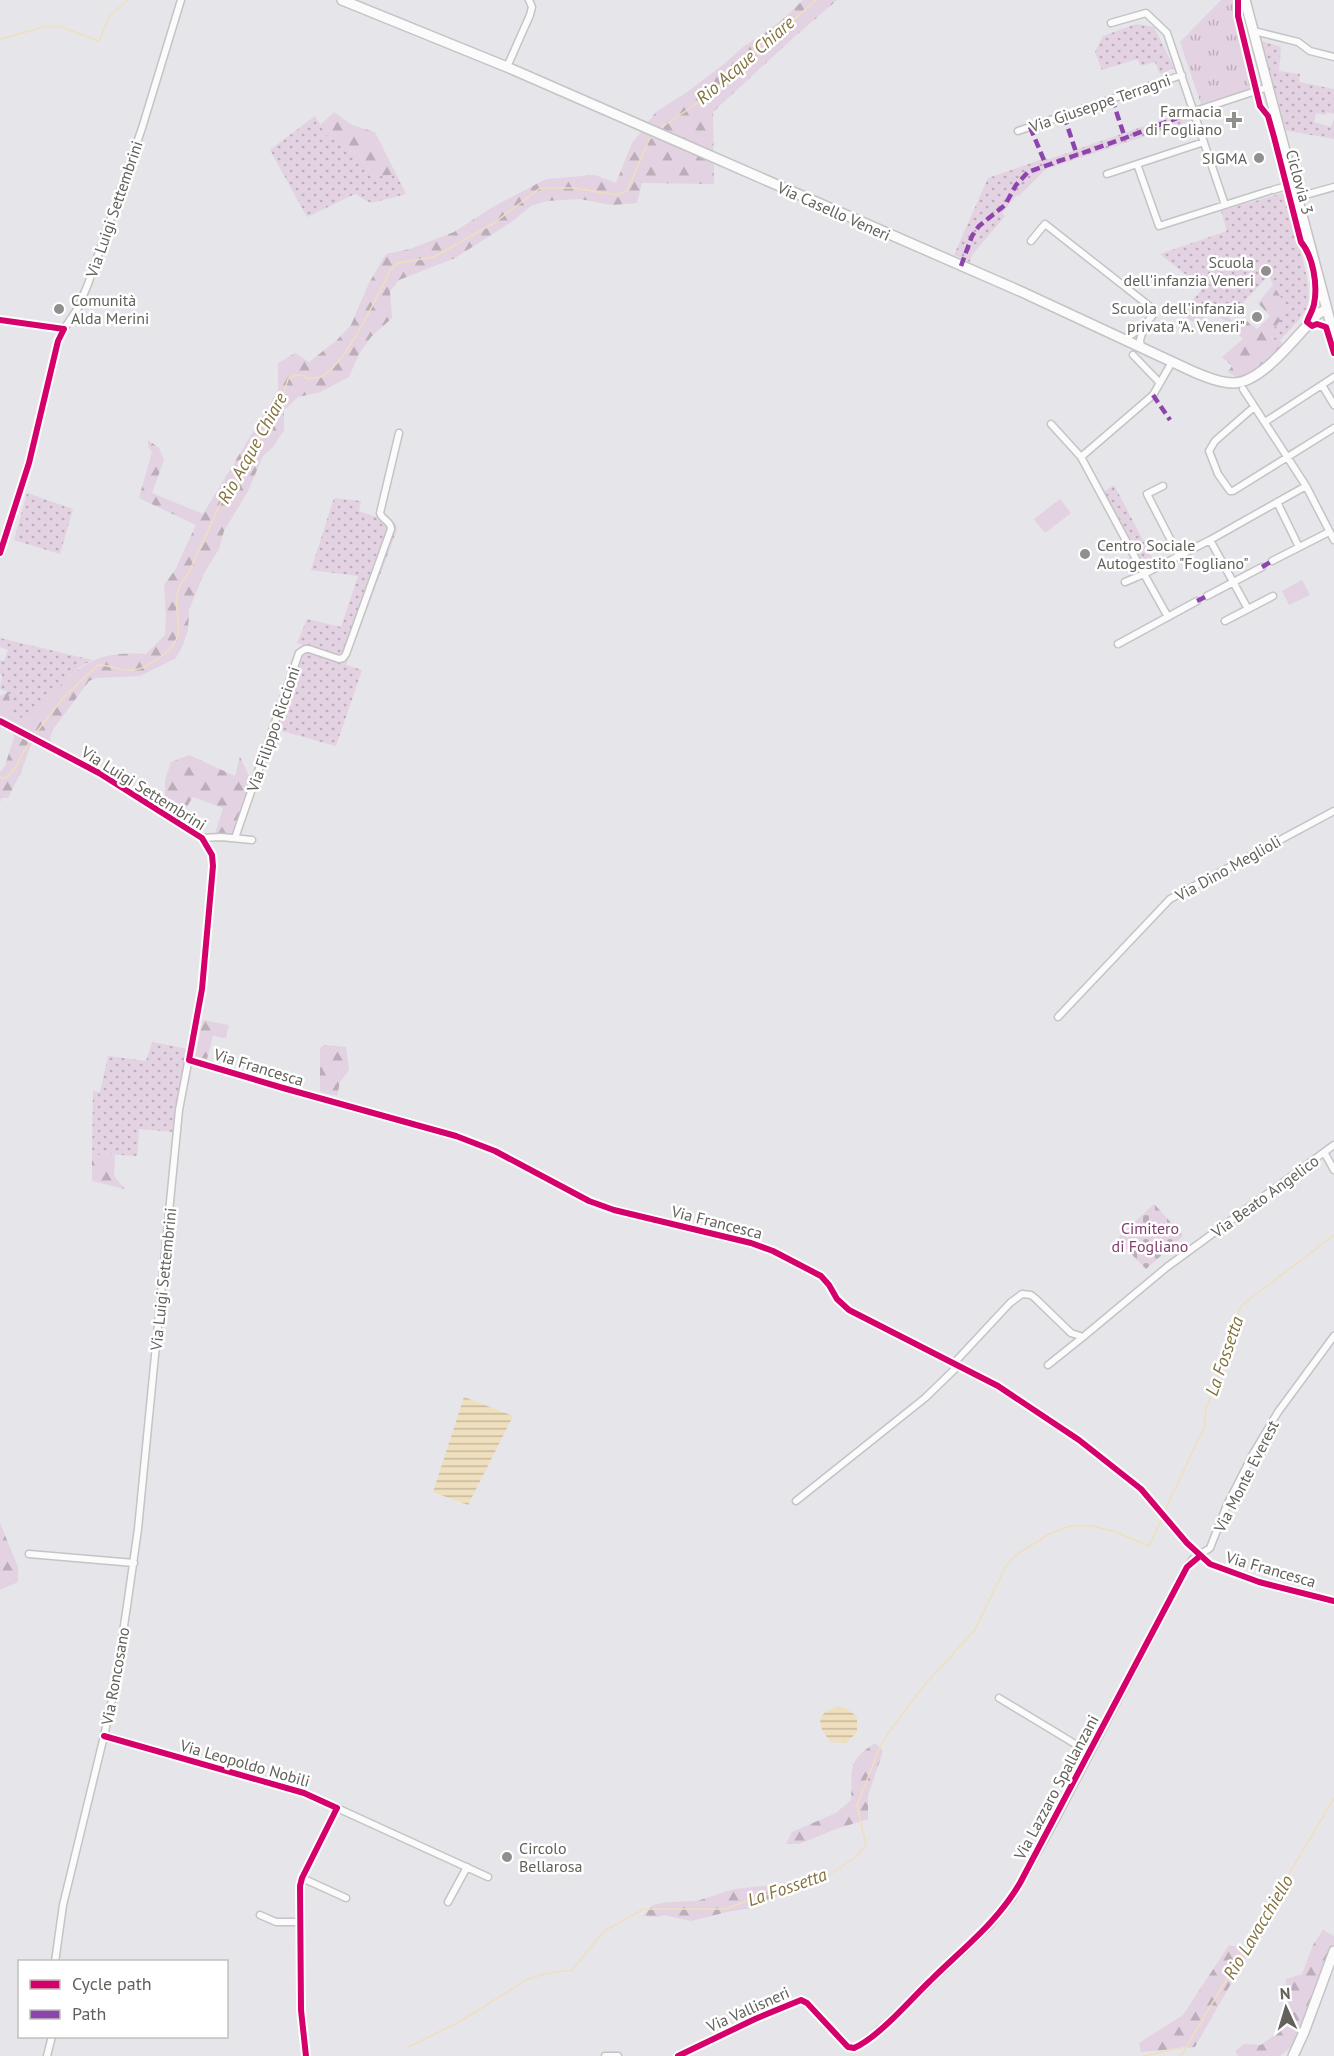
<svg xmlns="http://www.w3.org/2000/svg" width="1334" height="2056" font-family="'PT Sans',sans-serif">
	<defs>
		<pattern id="grass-dots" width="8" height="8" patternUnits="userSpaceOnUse" patternTransform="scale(1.5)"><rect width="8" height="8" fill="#e3d2e1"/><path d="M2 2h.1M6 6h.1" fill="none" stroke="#bbaeb9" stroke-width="1.8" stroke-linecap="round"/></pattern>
		<pattern id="forest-firs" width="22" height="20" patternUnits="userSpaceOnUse" patternTransform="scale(1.5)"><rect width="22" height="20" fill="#e3d2e1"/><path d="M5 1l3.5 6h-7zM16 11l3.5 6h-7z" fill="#bbaeb9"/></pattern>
		<pattern id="cemetery-stones" width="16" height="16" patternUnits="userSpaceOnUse" patternTransform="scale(1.5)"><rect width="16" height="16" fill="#e3d2e1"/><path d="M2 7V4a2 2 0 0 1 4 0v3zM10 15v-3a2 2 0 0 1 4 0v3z" fill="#bbaeb9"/></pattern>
		<pattern id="park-tufts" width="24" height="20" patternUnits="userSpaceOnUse" patternTransform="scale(1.5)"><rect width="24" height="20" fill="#e3d2e1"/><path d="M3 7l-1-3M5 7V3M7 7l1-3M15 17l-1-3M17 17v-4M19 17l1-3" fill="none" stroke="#bbaeb9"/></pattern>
		<pattern id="water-rules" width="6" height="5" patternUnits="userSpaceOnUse" patternTransform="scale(1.5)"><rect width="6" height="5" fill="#f0dfbe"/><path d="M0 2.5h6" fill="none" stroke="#c6b89d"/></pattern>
	</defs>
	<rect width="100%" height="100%" fill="#e5e5ea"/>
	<path fill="url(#grass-dots)" d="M1136,24L1154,27L1174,68L1160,74L1155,62L1141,66L1137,59L1102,70L1095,52L1103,36Z
		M1259,40L1281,47L1279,71L1300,74L1299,82L1334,89V114L1327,112L1326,115L1316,113L1314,122L1331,127L1334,119V139L1283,130Z
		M1190,110L1194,120L1046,169L1019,196L1017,195L1002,213L1005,216L972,255L970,262L954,255L988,178L1046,158L1047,160Z
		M315,116L327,136L358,155L374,177L396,174L406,194L371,203L355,194L307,217L270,150Z
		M1283,193C1290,217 1313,281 1308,303C1305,317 1288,330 1280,341L1272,339L1270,333L1273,285L1269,275L1226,321L1210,311L1197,324L1181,314L1203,288L1160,254L1227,231L1221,211Z
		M1114,485L1155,563L1142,569L1101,494Z
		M27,493L73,509L60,554L14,540Z
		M334,498L361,501L359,511L396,524L397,530L346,665L362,670L336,746L278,730L306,646L297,643L307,619L341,627L358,576L311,570Z
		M0,638L92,660L78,668L33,714L24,719L13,714L8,692L0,689L2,675L0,674V660L4,661L8,650L0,647Z
		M152,1042L188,1049L178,1093L174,1132L139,1129L137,1156L105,1154L92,1156L93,1091L100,1092L108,1056L146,1061Z"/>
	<path fill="url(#forest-firs)" d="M803,0H837L792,39L713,112L714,184L642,183L637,203L611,205L580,199L547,201L531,206L510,223L455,258L399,280L390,291L392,318L371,337L359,354L349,377L320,392L298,397L284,410V430L273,447L263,456L247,493L224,531L219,549L203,575L189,610L188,630L183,645L176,658L140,676L97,678L89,681L54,728L50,737L51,741L41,738L31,745L21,772L8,798H1L0,803V772L5,766L14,737L12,731L0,724V696L8,692L13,714L24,719L33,714C73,673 85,650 146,654L165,635L166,616L164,585L175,570L196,525L139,498L152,452L148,446V440L159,448L164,460L152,493L203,514L278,391V363L295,353L309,362L336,341L351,325L369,283L386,254L410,249L454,232L491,208L546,179L595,175L616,183L632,143L642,131L691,151L693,143L648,122L656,112L690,90L724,64L743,47L781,21Z
		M334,112L352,125L375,132L396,174L374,177L358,155L327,136L320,125Z
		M1273,285L1289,310L1270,333L1272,339L1280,341L1285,345L1255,374L1238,379L1228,372L1232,366L1222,357L1243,339L1226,321L1229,318L1240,328L1247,321L1257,329L1270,316L1258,303Z
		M189,755L235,776L240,757L252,782L234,835L215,834L223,808L193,797L184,811L171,809L165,804V780L171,762Z
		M203,1020L229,1025L226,1038L213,1036L207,1059L195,1056Z
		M325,1045L346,1047L349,1070L340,1082L337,1096L320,1092V1048Z
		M105,1154L115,1155L114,1176L125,1189L92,1181V1156Z
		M0,1523L18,1567V1582L0,1590Z
		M875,1743L883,1751L868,1796V1819L836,1829L799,1844H786L792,1832L836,1813L851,1800C853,1767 846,1763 875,1743Z
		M823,1880L769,1899L752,1908L727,1912L691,1921L664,1915L658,1917L643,1916L653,1905L667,1902L697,1901L734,1889Z
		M1323,1930L1334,1936V1944L1328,1955L1304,2026L1291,2047L1280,2056H1238L1235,2051L1244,2044L1261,2045L1285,2027L1286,1979L1302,1974L1313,1945Z
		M1229,1945L1250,1950L1195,2047L1141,2052L1139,2043L1183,2015Z"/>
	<path fill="url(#cemetery-stones)" d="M1154,1204L1183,1236L1146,1269L1117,1239Z"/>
	<path fill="url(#park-tufts)" d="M1221,0H1238V16L1255,87L1201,104L1180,42Z"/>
	<path fill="#e3d2e1" d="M1060,499L1071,513L1045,533L1034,519Z
		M1302,580L1310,595L1289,605L1282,591Z"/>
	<path fill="url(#water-rules)" d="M464,1397L513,1416L468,1505L433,1492Z
		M838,1707L846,1708L857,1717V1732L846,1743L831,1742C817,1726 814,1713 838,1707Z"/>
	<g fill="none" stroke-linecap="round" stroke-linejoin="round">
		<path stroke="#f0dfbe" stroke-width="1.5" d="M0,39L44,27H61L99,41L110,15L128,0
			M659,129L714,92L741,60L781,31L816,0
			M34,735L65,696L98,665C110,664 122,672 134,670C142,669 152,663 159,658C201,630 158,608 188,574L222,500L280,405L288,379L296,375L304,376L307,379C311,378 317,378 321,377C346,365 378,294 391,269L398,263L434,257L494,223L540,188H574L616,195L627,191L649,140L654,135
			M0,778H6L15,768L31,739
			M1164,1512L1204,1428L1206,1409L1217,1379L1225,1344L1242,1305L1334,1235
			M408,2047L461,2021L526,1980L544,1974L572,1970L604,1931L644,1909H725L761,1896L806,1885L832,1873L857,1856L866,1845L857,1805L882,1742L921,1689L974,1631L1007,1564L1019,1553L1051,1533L1071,1526H1092L1116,1532L1149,1546L1162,1518
			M1144,2056L1184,2047
			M1181,2056L1334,1798"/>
		<g stroke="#c4c4c5" stroke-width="9">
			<path id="street" d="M1111,23L1146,13L1167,33L1225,205L1159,226L1137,164
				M1254,33L1258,32L1298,42L1310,51L1334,57
				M507,67L530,15L532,7L529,0
				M1195,111L1268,87
				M1018,131L1182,75
				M1107,174L1204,142
				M1273,190L1294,184
				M1298,197L1334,187
				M1225,205L1269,191
				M1031,241L1045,224L1152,308L1153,315C1145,326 1136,332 1125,339
				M0,320L64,329
				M1141,347L1140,340L1144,327
				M1133,355L1160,383
				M1322,385L1334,405
				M1243,389L1306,486L1334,540
				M1254,407L1215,441L1209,451L1218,474L1230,491H1233L1334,428
				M1265,422L1334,377
				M1051,424L1081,457
				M1163,486L1147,494L1179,556
				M1277,502L1299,547
				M1210,540L1248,609
				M0,553L29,463L58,341L64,329L78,308L88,284L142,128L181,0
				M1272,561L1329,532
				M1125,582L1144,574L1081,457L1153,395L1172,362
				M1207,596L1262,567
				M1168,617L1144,574L1210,540L1306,486
				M1225,621L1273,596
				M1118,644L1197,601
				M0,721L99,773L202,838L212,855L213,866L202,989L179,1110L138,1529L128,1599L115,1686L104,1736L63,1905L55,1962
				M202,838L221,837L252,840
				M235,838L299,653L305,649H309L339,659L343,658L346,654L391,529C391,521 382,520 380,513L399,433
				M1058,1017L1170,899L1334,811
				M189,1060L283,1088L456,1136L495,1151L589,1201L614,1210L751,1243L773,1251L821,1276L829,1285L837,1299L849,1310L998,1386L1079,1440L1141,1489L1187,1543L1210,1564L1259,1582L1334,1601
				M1324,1152L1334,1170
				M955,1362L1010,1303L1022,1294L1031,1295L1036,1299L1071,1333L1083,1337L1167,1267L1334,1145
				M1048,1365L1083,1337
				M796,1501L925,1398L959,1365
				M29,1554L134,1563
				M999,1698L1090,1753
				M104,1736L304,1793L337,1808L302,1878L300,1886L301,2010L306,2056
				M337,1808L488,1877
				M302,1878L346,1898
				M448,1902L467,1867
				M260,1915L276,1922H300
				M47,2056L52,2036
				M605,2056H618
				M678,2056L755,2019L801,2000L807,2003L848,2047L854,2048L864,2043L887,2023L990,1925L1012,1898L1057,1817L1187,1567L1193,1559L1210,1548L1227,1505L1253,1454L1278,1412L1334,1336"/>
		</g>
		<g stroke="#c4c4c5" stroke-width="12">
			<path id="secondary" d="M342,0L507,67L697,150L1022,292L1194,372C1206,377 1220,383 1234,383C1260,382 1289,345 1306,327C1313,320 1316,312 1327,310
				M1245,0L1334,336
				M1293,2056L1304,2032L1334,1951"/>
		</g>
		<use href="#street" stroke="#fbfbfc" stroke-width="6"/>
		<use href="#secondary" stroke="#fbfbfc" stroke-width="9"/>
		<path stroke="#8e44ad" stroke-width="4.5" stroke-dasharray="9 4.5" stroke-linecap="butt" d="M1112,99L1125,138
			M1064,116L1077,155
			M1030,127L1046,165
			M961,266L972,236L979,226L1005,205L1016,185L1028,172L1125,138L1195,111
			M1153,395L1170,420
			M1262,567L1272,561
			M1197,601L1207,596"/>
		<g stroke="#fff" stroke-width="10">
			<path id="cycleway" d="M1238,0V16L1260,106L1268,116L1274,137L1301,242C1313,256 1318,285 1314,304C1313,310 1309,316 1307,322L1312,326L1317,324L1326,327L1334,353
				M0,320L64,329L58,341L29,463L0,553
				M0,721L99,773L202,838L212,855L213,866L202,989L189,1060L283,1088L456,1136L495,1151L589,1201L614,1210L751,1243L773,1251L821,1276L829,1285L837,1299L849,1310L998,1386L1079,1440L1141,1489L1187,1543L1210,1564L1259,1582L1334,1601
				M104,1736L304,1793L337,1808L302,1878L300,1886L301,2010L306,2056
				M678,2056L755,2019L801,2000L807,2003L848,2047L854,2048C879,2037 909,2001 930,1981C962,1949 997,1923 1020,1883L1187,1567L1200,1556"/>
		</g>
		<use href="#cycleway" stroke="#d6006c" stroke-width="6"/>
	</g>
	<g fill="#908f8d" stroke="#fff" stroke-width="2">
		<path d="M1231 111h6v6h6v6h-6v6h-6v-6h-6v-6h6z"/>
		<circle cx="1259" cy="158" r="6"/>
		<circle cx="1266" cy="271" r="6"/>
		<circle cx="59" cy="309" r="6"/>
		<circle cx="1257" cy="317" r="6"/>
		<circle cx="1085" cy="554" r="6"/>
		<circle cx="507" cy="1857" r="6"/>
	</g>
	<g text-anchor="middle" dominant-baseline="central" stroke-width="5" stroke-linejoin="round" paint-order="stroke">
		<g font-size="16" fill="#62615b" stroke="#fff">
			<text transform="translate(1100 103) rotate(-19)">Via Giuseppe Terragni</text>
			<text transform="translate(1300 182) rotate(75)">Ciclovia 3</text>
			<text transform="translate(114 209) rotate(-71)">Via Luigi Settembrini</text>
			<text transform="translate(834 211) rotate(24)">Via Casello Veneri</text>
			<text transform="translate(273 729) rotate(-71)">Via Filippo Riccioni</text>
			<text transform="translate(144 788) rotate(32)">Via Luigi Settembrini</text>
			<text transform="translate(1228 868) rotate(-29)">Via Dino Meglioli</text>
			<text transform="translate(259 1067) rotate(17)">Via Francesca</text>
			<text transform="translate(1265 1196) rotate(-36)">Via Beato Angelico</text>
			<text transform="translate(717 1222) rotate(14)">Via Francesca</text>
			<text transform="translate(163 1279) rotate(-84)">Via Luigi Settembrini</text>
			<text transform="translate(1246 1476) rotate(-63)">Via Monte Everest</text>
			<text transform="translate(1271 1569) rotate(16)">Via Francesca</text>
			<text transform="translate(115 1676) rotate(-80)">Via Roncosano</text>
			<text transform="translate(245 1763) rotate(16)">Via Leopoldo Nobili</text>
			<text transform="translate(1056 1787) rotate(-62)">Via Lazzaro Spallanzani</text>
			<text transform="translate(748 2009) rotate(-24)">Via Vallisneri</text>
		</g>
		<g font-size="16" fill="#62615b" stroke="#fff" text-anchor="end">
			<text x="1222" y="111">Farmacia<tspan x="1222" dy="18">di Fogliano</tspan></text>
			<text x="1247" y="158">SIGMA</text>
			<text x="1254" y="262">Scuola<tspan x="1254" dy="18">dell'infanzia Veneri</tspan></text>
			<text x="71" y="300" text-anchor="start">Comunità<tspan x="71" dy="18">Alda Merini</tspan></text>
			<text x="1245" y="308">Scuola dell'infanzia<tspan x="1245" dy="18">privata "A. Veneri"</tspan></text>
			<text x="1097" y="545" text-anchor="start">Centro Sociale<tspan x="1097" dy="18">Autogestito "Fogliano"</tspan></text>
			<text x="519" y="1848" text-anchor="start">Circolo<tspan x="519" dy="18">Bellarosa</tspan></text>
		</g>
		<g font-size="16" fill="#7f3e6d" stroke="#fff">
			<text x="1150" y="1228">Cimitero<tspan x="1150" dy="18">di Fogliano</tspan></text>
		</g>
		<g font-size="18" font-style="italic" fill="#84723e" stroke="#fff">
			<text transform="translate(745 60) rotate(-41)">Rio Acque Chiare</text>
			<text transform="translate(252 448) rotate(-61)">Rio Acque Chiare</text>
			<text transform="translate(1224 1356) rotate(-71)">La Fossetta</text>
			<text transform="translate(787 1887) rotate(-19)">La Fossetta</text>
			<text transform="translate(1258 1927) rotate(-59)">Rio Lavacchiello</text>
		</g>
	</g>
	<rect x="18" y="1960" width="210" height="78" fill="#ffffff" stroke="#c0c0bd" stroke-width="1.5"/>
	<rect x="30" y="1980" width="30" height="9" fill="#d6006c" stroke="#c0c0bd" stroke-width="1.5"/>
	<text x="72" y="1990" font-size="18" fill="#62615b">Cycle path</text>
	<rect x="30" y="2010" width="30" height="9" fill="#8e44ad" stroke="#c0c0bd" stroke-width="1.5"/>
	<text x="72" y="2020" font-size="18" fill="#62615b">Path</text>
	<g transform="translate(1286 2008) rotate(356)" stroke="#ffffff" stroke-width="4.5" paint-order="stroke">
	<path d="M0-4.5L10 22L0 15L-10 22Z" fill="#62615b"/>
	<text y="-9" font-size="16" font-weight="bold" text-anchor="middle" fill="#62615b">N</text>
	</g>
</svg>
